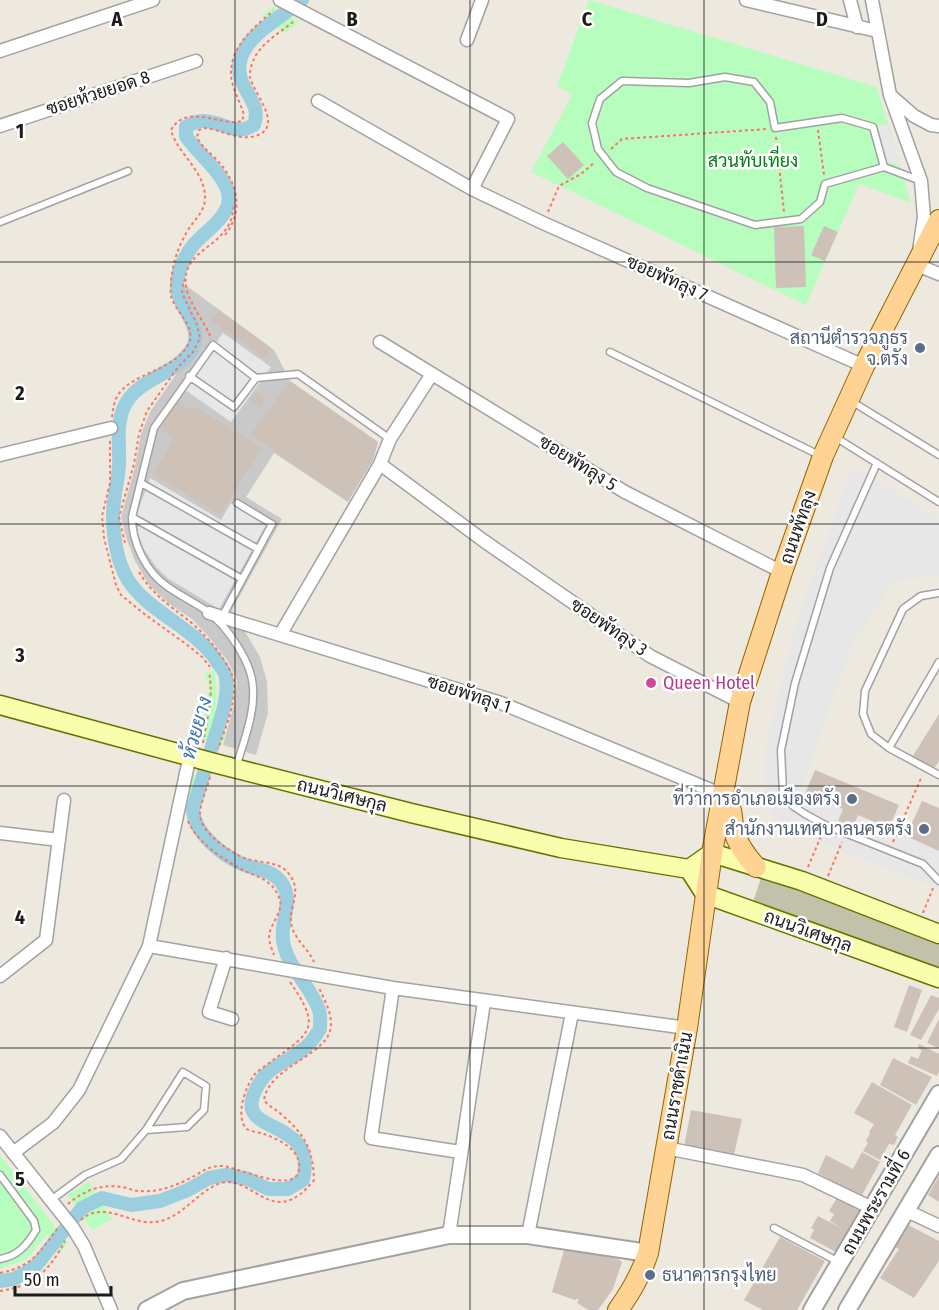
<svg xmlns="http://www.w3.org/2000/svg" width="939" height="1310" font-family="'Fira Sans Condensed',Sarabun,sans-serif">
	<rect width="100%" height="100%" fill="#eee9df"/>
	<path fill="#c9c9c9" d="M184,284L274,350L290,381L378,442L373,460L348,502L274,453L246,497L282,519L232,610L260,657L267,682L268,713L256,755L223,745L235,701L237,680L227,660L207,635L192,619L168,603L149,585L135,561L127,540L121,517L135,467L141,434L150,412L179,370L195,353L202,339L199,324L184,292Z"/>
	<path fill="#c2c2aa" d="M762,875L939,940V970L753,902Z"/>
	<path fill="#b6fdbe" d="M589,0L877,87L911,203L859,184L806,305L531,172L572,95L557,86Z
		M273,7L299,22L285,33L261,16Z
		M214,670C219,692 216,708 212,729L226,733L223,745L200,739L209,689L205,673Z
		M192,774L208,778L207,785L198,783L190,812L182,810Z
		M0,1155L68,1243L61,1252L47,1234L27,1259L0,1269Z
		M89,1182L112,1219L92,1230L67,1195Z"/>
	<path fill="#e7e7e7" d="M887,124L900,166L887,161L876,126Z
		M223,333L271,367L231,422L184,389Z
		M853,466L939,519V572L936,576L894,581L855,639L830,705L802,789L939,849V889L782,827L765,803V751L794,628Z
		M150,478L221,520L231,503L266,525L219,609L169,579L156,567L144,549L136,529L137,514Z"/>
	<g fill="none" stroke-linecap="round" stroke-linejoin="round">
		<path stroke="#9bcfe0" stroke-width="14" d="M0,1281L14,1279L34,1268L82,1208L102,1198L131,1205L160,1201L188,1190L209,1178L226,1175L248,1179L268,1189H288L303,1180C318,1118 239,1135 253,1096C266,1062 288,1065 309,1044C314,1039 317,1033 320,1029C320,1023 321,1015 319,1010C311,986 286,966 283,940C280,920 295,900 281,882C271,869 257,870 244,865C222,855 194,834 193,809C200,786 207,763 214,740C220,720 229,699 226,678C226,673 221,667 218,663C195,627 150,614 128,580C117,562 113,536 113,515C113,498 118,481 119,465C120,450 117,434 120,420C127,376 178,379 194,345C202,325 176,305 177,285C178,270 183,260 191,248C203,231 237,215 227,189C219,169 198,154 186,136V127C211,111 226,133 245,129C248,128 251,126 254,125C259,110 253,103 246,90C220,47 275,23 302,0"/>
	</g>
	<path fill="#cec2b8" d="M563,142L584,165L568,179L547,156Z
		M804,226L806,287L776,288L774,227Z
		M824,226L838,232L825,261L811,255Z
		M219,310L271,348L265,358L211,321Z
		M290,381L378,442L373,460L347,501L250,435Z
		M255,392L266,399L260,408L249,400Z
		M176,401L191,410L194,406L262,447L220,515L153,474L174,438L159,429Z
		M939,714V761L932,772L911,759Z
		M815,770L899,805L889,828L858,815L853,828L838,821L843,809L805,794Z
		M922,801L939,808V851L906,836Z
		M909,985L922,990L907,1032L894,1027Z
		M931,995L939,998V1009L921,1040L910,1035Z
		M939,1019V1048L927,1043Z
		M919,1044L939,1054V1072L937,1076L908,1063L911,1056L918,1059L922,1050L918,1048Z
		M893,1058L932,1077L916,1105L880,1085Z
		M872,1082L912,1105L895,1135L898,1137L894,1145L889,1144L880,1160L863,1151L868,1143L866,1141L870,1133L869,1132L874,1124L854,1113Z
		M691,1110L742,1119L734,1155L684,1147Z
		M862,1152L880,1162L861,1197L818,1173L826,1155L853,1169Z
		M939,1176V1202L928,1195Z
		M840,1193L864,1207L838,1253L810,1238L814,1230L811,1228L818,1216L841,1228L830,1221L834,1214L829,1211Z
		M908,1225L939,1241V1261L914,1298L880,1278L899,1249L895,1247Z
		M780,1237L825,1261L797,1310H763L744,1300Z
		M565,1247L618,1259L622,1262L613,1289L598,1310H588L577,1303L579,1298L575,1300L552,1292Z"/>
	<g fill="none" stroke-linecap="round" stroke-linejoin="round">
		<g stroke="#a2a2a2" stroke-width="9">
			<path id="service" d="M884,167L873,127L842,118L775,128L770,102L754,82L725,77L689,83L622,81L600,99L592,123L598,149L616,172L647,188L755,225L801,219L820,202L825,184L884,167L921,181
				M0,222L128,171
				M610,352L819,455
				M189,376L234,407L256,378L213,345L154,428L132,517C132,543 146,572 168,587C181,596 195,603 207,611C227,626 252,662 253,688C255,714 243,743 236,768
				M256,378L298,374L390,439
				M851,401L939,455
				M835,437L939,502
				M877,463L830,568L795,683L781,750L783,792L793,806L805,814L825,825L923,864L939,881
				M141,483L258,549
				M132,517L242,579
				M939,593L921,596L903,609L865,691L863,714L871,734L889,748L939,775
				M222,617L272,524L237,503
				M889,748L939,662
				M0,1175L34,1221L36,1230C27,1245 18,1256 0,1259
				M51,1200L85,1175L121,1159L146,1130L183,1072L206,1086L204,1110L187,1127L146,1130
				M774,1228L837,1261"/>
		</g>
		<g stroke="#a2a2a2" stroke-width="15">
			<path id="minor" d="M280,0L508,119L472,189
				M746,0L877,31
				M850,0L857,27
				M872,0L890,95L914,116L931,125L939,126
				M467,40L482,0
				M0,51L153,0
				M890,95L921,181L924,217L917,265L939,274
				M318,101L472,189L543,223L864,366
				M0,126L196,61
				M380,342L625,492L782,572
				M0,455L111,428
				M380,464L484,541L650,656L740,702
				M209,613L501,703L723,795
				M280,635L380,464L390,439L432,374
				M0,833L59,840
				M149,946L393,988L687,1028
				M226,958L209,1012L232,1019
				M0,976L46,940L64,800
				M393,988L371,1138L460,1152
				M0,1136L73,1228L84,1246L111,1310
				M666,1148L803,1175L872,1208
				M13,1153L53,1123L79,1090L149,946L190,755
				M907,1211L939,1226
				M449,1235L484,1002
				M528,1235L572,1013"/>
		</g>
		<g stroke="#a2a2a2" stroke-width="20">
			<path id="tertiary" d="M147,1310L183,1291L449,1235H528L648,1253
				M812,1310L939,1094
				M847,1310L939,1155"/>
		</g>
		<g stroke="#657400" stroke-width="21">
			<path id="secondary" d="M0,705L214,763L411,813L561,848L689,869L712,853L802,881L939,934
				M689,869L705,894L939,978"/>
		</g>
		<g stroke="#926500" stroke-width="22">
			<path id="primary" d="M723,795C735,812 730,813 734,830C737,844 747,857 756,867
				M618,1310C631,1292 641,1275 648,1253L687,1028L712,853L740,702L782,572L823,456L864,366L939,220"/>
		</g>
		<path stroke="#ff735f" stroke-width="2" stroke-dasharray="3 3" stroke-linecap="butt" d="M818,130L824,175
			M776,137L784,212
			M611,149L622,139L767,129
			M548,212L559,186L581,174L595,162
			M225,235C245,210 237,180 215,158C208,151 201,146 197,137L199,130L206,128C220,130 237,139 251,137C288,130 254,95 250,77C249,72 252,63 254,59C261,43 281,32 294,21
			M210,336C204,321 188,302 186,286C181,253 218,248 229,224C232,219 233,212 234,206
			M112,417C113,410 114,401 118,395C132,373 173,371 188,345C198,328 175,312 171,296C170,292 171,286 171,282C173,261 179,244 190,227C196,218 205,210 205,199C206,171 177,154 171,130C187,102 219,127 242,121L244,115C240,101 231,87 231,73C231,46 254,27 273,11
			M110,441V483L102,516L104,538L116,585L121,595L143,613L190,647L202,657L210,667
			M125,543L119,517L134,464L139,434L147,411L178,367L193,352L200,338L197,325L182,293L183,283L186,278
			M139,572C152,594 169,605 188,620C202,630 232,665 234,682C236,704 225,729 218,749
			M203,743C207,719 214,696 209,672
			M210,777C207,789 201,801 200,813C198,831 232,854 247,859C261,863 280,861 289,874C303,892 289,905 291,923C293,938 308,948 314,962
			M188,821C197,842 220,857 239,868C256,877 271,878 279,897C285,912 270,922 269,937C269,942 272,950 274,955
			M893,842L922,776
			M808,867L822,834
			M828,876L842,842
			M923,913L933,888
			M68,1204C85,1190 100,1184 122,1187C128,1188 134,1191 140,1191C159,1193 180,1184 196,1175C204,1170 210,1166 221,1166C237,1166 294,1196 299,1170C302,1150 280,1140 264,1134C259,1132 251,1132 247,1129C234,1117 246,1085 255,1074C260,1069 267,1065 273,1060C314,1031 320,1026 290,982
			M81,1220C100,1202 123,1219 145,1222C179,1226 195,1191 221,1183C253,1174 273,1232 314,1180C313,1149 305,1135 282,1115C276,1109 269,1107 264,1100C269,1065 332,1055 331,1024C331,1011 324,999 319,988
			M0,1273C34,1266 38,1253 58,1228
			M0,1291C34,1286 49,1271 65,1241"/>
		<use href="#service" stroke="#fff" stroke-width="6"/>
		<use href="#minor" stroke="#fff" stroke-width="12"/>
		<use href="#tertiary" stroke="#fff" stroke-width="16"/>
		<use href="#secondary" stroke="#f8feac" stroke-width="18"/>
		<use href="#primary" stroke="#ffd393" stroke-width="20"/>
	</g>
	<path fill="none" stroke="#1b1b1b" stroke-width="1.5" stroke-opacity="0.55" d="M235,0V1310M470,0V1310M704,0V1310M0,262H939M0,524H939M0,786H939M0,1048H939"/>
	<g fill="#5c6f8a" stroke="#fff" stroke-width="2">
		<circle cx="920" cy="348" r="6"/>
		<circle cx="852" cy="799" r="6"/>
		<circle cx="924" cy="829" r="6"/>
		<circle cx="650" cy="1275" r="6"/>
	</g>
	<circle fill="#d1479c" stroke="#fff" stroke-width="2" cx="651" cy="683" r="6"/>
	<g text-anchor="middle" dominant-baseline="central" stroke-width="5" stroke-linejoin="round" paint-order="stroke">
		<g font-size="18" fill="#1b1b1b" stroke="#fff">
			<text transform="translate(98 93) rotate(-18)">ซอยห้วยยอด 8</text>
			<text transform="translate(667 278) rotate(24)">ซอยพัทลุง 7</text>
			<text transform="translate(578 463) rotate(32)">ซอยพัทลุง 5</text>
			<text transform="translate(798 527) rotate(-71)">ถนนพัทลุง</text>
			<text transform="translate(609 627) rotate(34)">ซอยพัทลุง 3</text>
			<text transform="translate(469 694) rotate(18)">ซอยพัทลุง 1</text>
			<text transform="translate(342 795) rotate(14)">ถนนวิเศษกุล</text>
			<text transform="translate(808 931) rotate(20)">ถนนวิเศษกุล</text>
			<text transform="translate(677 1086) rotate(-80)">ถนนราชดำเนิน</text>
			<text transform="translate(876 1202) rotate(-60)">ถนนพระรามที่ 6</text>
		</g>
		<g font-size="18" fill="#037f10" stroke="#fff">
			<text x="753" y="161">สวนทับเที่ยง</text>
		</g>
		<g font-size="18" fill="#4e5e75" stroke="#fff" text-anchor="end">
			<text x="908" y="338">สถานีตำรวจภูธร<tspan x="908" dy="21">จ.ตรัง</tspan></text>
			<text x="840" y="799">ที่ว่าการอำเภอเมืองตรัง</text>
			<text x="912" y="829">สำนักงานเทศบาลนครตรัง</text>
			<text x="662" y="1275" text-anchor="start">ธนาคารกรุงไทย</text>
		</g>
		<g font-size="18" fill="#b23c85" stroke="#fff" text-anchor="start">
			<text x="663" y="683">Queen Hotel</text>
		</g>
		<g font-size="20" font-style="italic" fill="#4177b1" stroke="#fff">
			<text transform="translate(196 728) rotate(-74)">ห้วยยาง</text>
		</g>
	</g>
	<g font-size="20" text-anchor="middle" font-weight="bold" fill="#1b1b1b" stroke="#fff" stroke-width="5" stroke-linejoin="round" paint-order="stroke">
		<text x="117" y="26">A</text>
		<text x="352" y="26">B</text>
		<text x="587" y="26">C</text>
		<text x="822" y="26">D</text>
		<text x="20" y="138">1</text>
		<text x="20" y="400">2</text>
		<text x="20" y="662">3</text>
		<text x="20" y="924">4</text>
		<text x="20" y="1186">5</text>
	</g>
	<path d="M15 1286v9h96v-9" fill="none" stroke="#1b1b1b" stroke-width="3"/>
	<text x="24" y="1286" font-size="18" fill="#1b1b1b" stroke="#ffffff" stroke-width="4.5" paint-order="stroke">50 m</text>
</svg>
